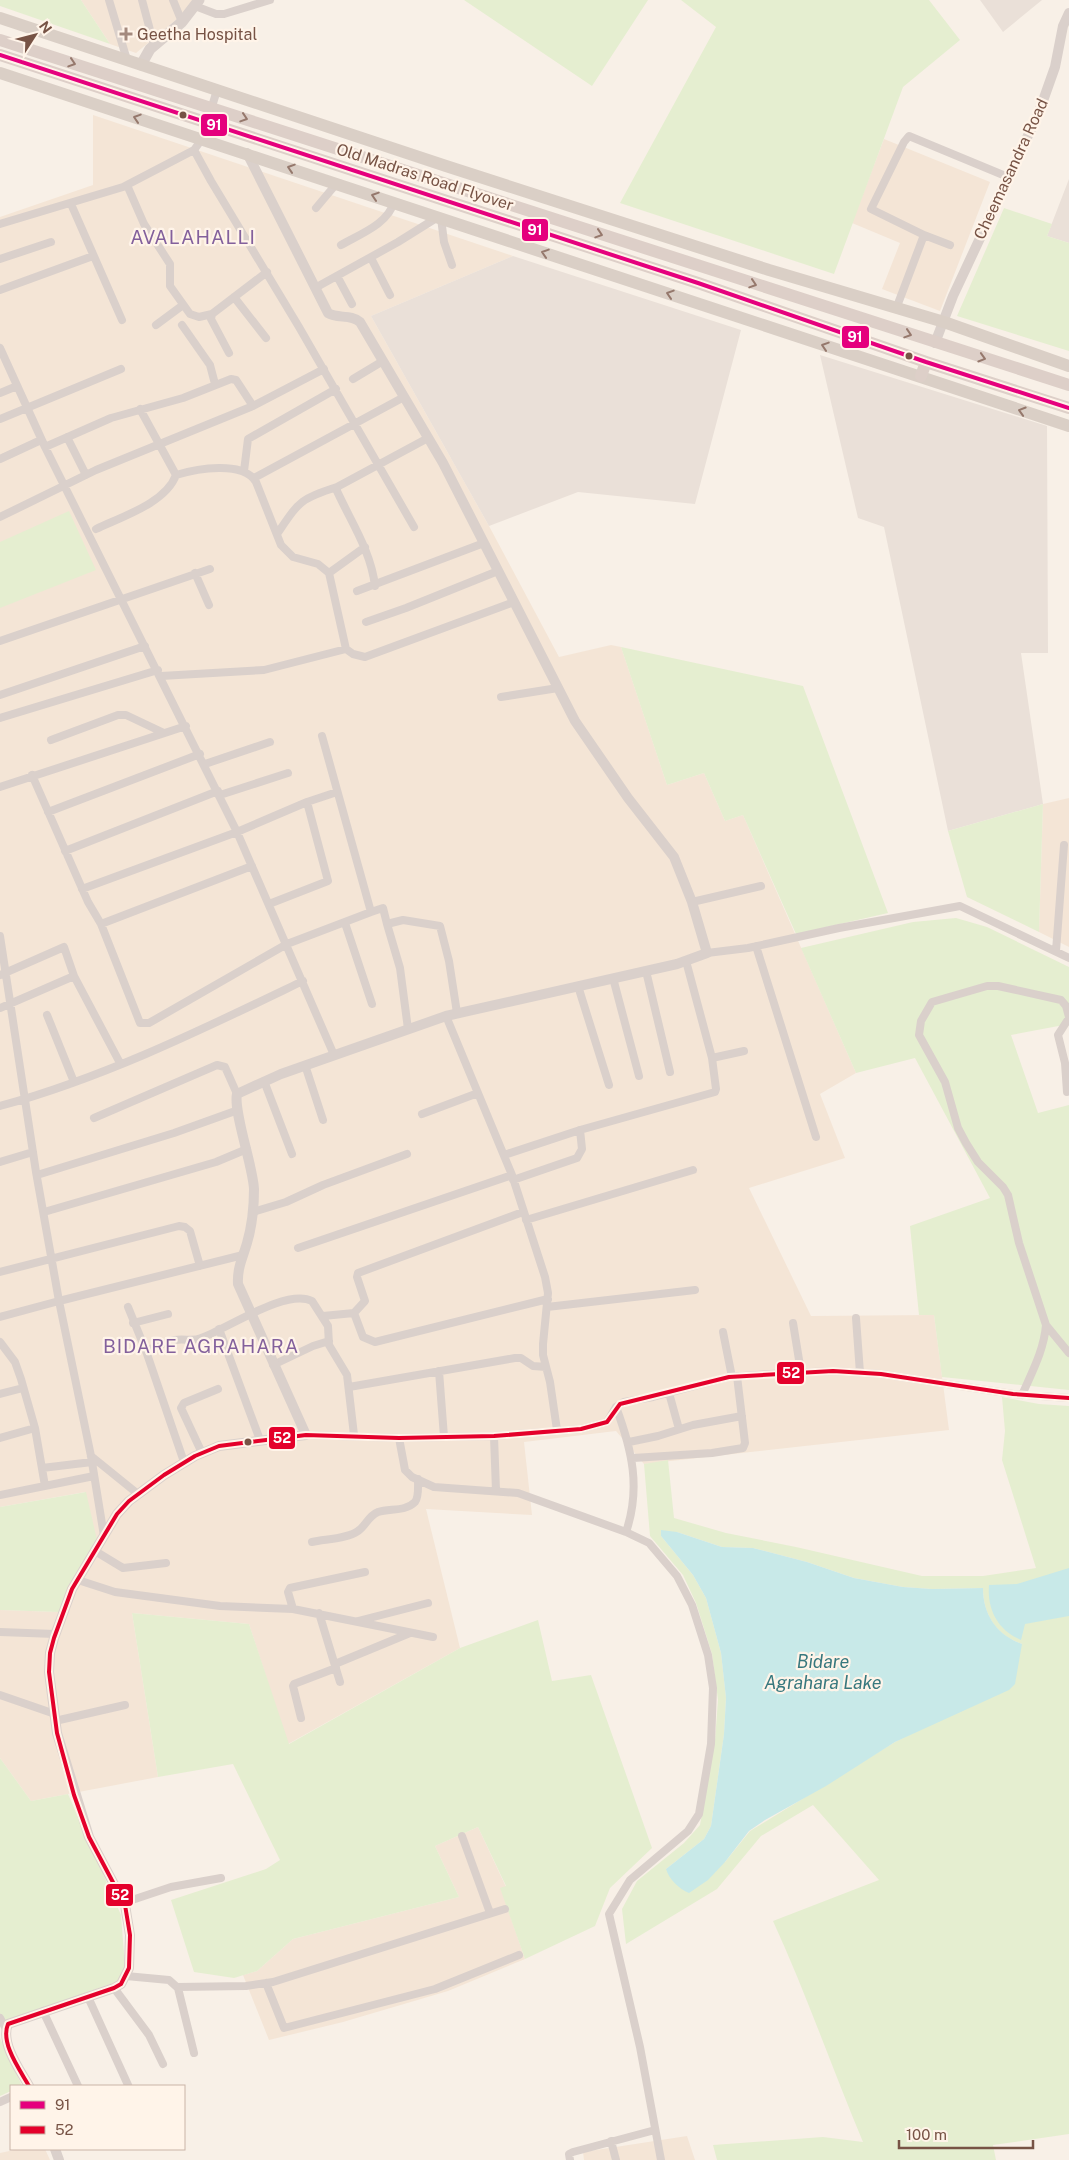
<svg xmlns="http://www.w3.org/2000/svg" width="1069" height="2160" font-family="'Public Sans',sans-serif">
	<rect width="100%" height="100%" fill="#f8f0e7"/>
	<path fill="#f4e5d6" d="M81,0H196L183,14L136,53L110,44Z
		M93,115L513,256L371,316L489,526L559,657L611,645L621,647L667,785L704,773L725,821L743,815L856,1073L820,1094L845,1158L749,1188L811,1316L934,1315L949,1430L644,1464L616,1431L524,1442L532,1515L426,1509L460,1648L288,1744L249,1624L132,1613L158,1777L31,1801L0,1758V1610L59,1612L85,1492L0,1507V217L93,185Z
		M884,139L990,182L940,311L882,289L900,243L852,223Z
		M1069,798V947L1039,932L1043,804Z
		M478,1827L506,1887L501,1889L525,1959L448,1991L343,2022L269,2040L243,1975L257,1971L293,1939L459,1897L435,1846Z
		M687,2136L695,2160H584L583,2152Z
		M19,2149H45L50,2160H0V2153Z"/>
	<path fill="#eae0d8" d="M980,0H1042L1003,32Z
		M1069,179V243L1047,236Z
		M513,256L741,330L695,504L578,492L489,526L371,316Z
		M820,355L1047,426L1048,653H1021L1043,804L948,831L884,527L858,518Z"/>
	<path fill="#e5eed0" fill-rule="evenodd" d="M0,0H81L110,44L0,6Z
		M464,0H648L592,86Z
		M681,0H929L960,40L903,87L834,274L620,203L716,27Z
		M1004,208L1052,224L1047,236L1069,243V351L957,316Z
		M69,511L96,570L0,608V542Z
		M621,647L803,686L888,913L796,934L743,815L725,821L704,773L667,785Z
		M1043,804L1039,932L967,897L948,831Z
		M956,918L987,927L1069,967V1024L1011,1035L1038,1113L1069,1105V1390L942,1377L934,1315H919L910,1226L990,1198L915,1058L856,1073L801,948L913,922Z
		M1002,1397L1039,1404L1069,1406V2134L993,2145L996,2160H717L713,2145L823,2137L863,2142C832,2068 806,1993 773,1921L879,1880L813,1805L761,1836L717,1889L626,1944L622,1909L637,1881L684,1843L700,1825L715,1740L718,1700L712,1654L696,1603L683,1575L650,1536L644,1464L668,1460L674,1518L726,1533L796,1547L922,1576H983L1036,1568L1002,1460L1005,1431ZM677,1532L722,1547L753,1548L807,1562L854,1578L903,1587L932,1589L983,1588C983,1616 997,1635 1022,1644L921,1729L895,1742L750,1831L725,1862L666,1869L704,1839L711,1826L724,1734L726,1698L721,1653L706,1598L693,1575L661,1536Z
		M86,1492L97,1540L59,1612L0,1610V1507Z
		M132,1613L249,1624L289,1744L460,1648L538,1620L552,1681L591,1675L652,1848L610,1888L595,1926L525,1959L500,1888L506,1886L478,1827L435,1846L459,1897L293,1939L257,1971L234,1978L194,1972L171,1900L266,1869L280,1860L233,1764L158,1777Z
		M0,1758L31,1801L68,1794L121,1915L125,1966L119,1981L0,2023Z
		M0,2038L22,2086H11V2091L0,2096Z"/>
	<path fill="#c8e9e8" d="M661,1530L677,1532L722,1547L753,1548L807,1562L854,1578L903,1587L932,1589L983,1588C983,1615 997,1635 1022,1644L1015,1684L1009,1690L895,1742L826,1786L765,1820L749,1831L725,1862L708,1880L689,1893C679,1889 669,1879 666,1869L704,1839L711,1826L724,1734L726,1698L721,1653L706,1598L693,1575L661,1536Z
		M1069,1568V1616L1025,1624L1021,1640C998,1630 987,1610 989,1585L1017,1584Z"/>
	<g fill="none" stroke-linecap="round" stroke-linejoin="round">
		<path stroke="#dad0cb" stroke-width="8" d="M109,0L127,60
			M142,0L154,45
			M173,0L182,22
			M195,6L216,14H224L270,0
			M194,150L211,181L299,327L414,527
			M127,185L144,224L170,264V286L190,314L199,317L212,314L267,272
			M71,204L122,320
			M316,208L337,183
			M441,218L444,242L452,265
			M0,224L123,187L194,150L202,139L217,90
			M924,235L950,245
			M341,245C360,234 388,224 394,202
			M371,258L390,295
			M0,259L51,242
			M337,276L352,304
			M315,288L398,242L438,217
			M0,290L93,256
			M234,297L266,338
			M896,309L924,235L871,209L904,142L909,136L1008,177
			M212,314L211,319L229,353
			M156,325L183,305
			M182,325L210,365L215,384
			M0,348L45,447L237,832L334,1055
			M353,379L383,361
			M0,393L17,386
			M0,419L121,369
			M67,437L86,475
			M45,447L111,418L183,398L231,379L236,380L253,406
			M0,459L41,440
			M244,471L248,439L336,389
			M176,475C196,469 243,460 256,482L281,545L293,557L318,564L329,573L346,649
			M254,478L404,397
			M0,517L96,470L253,406L324,369
			M96,529C121,517 166,503 176,475L140,409
			M277,534C299,502 299,499 337,487
			M195,573L209,605
			M329,573L365,547
			M375,586C371,551 351,522 337,491V487L428,438
			M357,591L484,543
			M366,622L406,608L498,571
			M0,641L210,569
			M161,676L264,670L346,649L353,654L365,657L514,602
			M0,695L145,646
			M501,697L558,688
			M0,718L158,670
			M51,740L118,715H126L164,733
			M205,764L270,742
			M32,775L88,902L101,924L140,1023H149L287,944L371,912L322,736
			M0,787L186,726
			M220,795L288,773
			M48,812L200,754
			M65,851L218,791
			M82,889L237,832L307,802L337,792
			M692,902L761,886
			M269,904L328,881L307,802
			M371,912L383,908L387,924L403,920L440,926L449,961L457,1013
			M345,923L372,1004
			M101,924L252,866
			M387,924L400,968L408,1029
			M0,936L36,1172L59,1301L243,1255
			M756,946L816,1137
			M1056,951L1064,845
			M707,953L748,948L839,928L960,906L1069,958
			M646,971L670,1072
			M0,975L64,947L74,976L120,1063
			M613,978L639,1076
			M578,986L609,1085
			M0,1008L74,976
			M47,1015L74,1082
			M446,1016L512,1175L545,1277L548,1293L543,1344V1355L550,1382L557,1430
			M712,1058L744,1051
			M305,1065L323,1120
			M264,1081L292,1154
			M1067,1092L1065,1063L1058,1035L1069,1018
			M0,1106C106,1077 205,1028 303,981
			M422,1114L478,1093
			M94,1118L217,1065L225,1067L237,1094
			M504,1155L580,1130L715,1092L716,1089L712,1058L686,961
			M0,1162L33,1152
			M37,1175L174,1133L238,1110
			M513,1180L577,1158L582,1149L580,1130
			M44,1212L216,1162L247,1149
			M253,1212L286,1202L323,1185L407,1154
			M523,1212L358,1273L357,1277L365,1301L354,1313L363,1337L375,1342L548,1299
			M526,1220L693,1170
			M298,1248L512,1175
			M0,1272L179,1226L185,1227L190,1231L200,1266
			M128,1307L146,1351C155,1347 165,1342 175,1340C184,1338 193,1342 201,1338C227,1329 286,1288 312,1301L328,1326L329,1345L347,1375L354,1435
			M547,1307L695,1290
			M323,1316L354,1313
			M0,1317L59,1301L91,1456L104,1536
			M856,1318L860,1373
			M133,1323L168,1314
			M793,1323L801,1372
			M1046,1325L1069,1353
			M219,1329L260,1440
			M723,1332L732,1377
			M0,1342L15,1362L21,1379L35,1428L45,1486
			M146,1351L184,1462
			M273,1365L313,1346L329,1341
			M439,1371L444,1437
			M349,1387L515,1358H521L533,1366L546,1367
			M669,1393L679,1429
			M0,1394L23,1388
			M1022,1395C1032,1372 1044,1350 1046,1325L1019,1243L1008,1195L1003,1187L978,1162L966,1143L958,1128L945,1082L919,1035L921,1021L932,1002L987,986H998L1061,1000L1066,1006L1069,1017
			M616,1407C632,1450 641,1488 626,1532
			M306,1435L399,1438L494,1436L581,1429L607,1422L616,1407L624,1402L653,1397L729,1377L770,1374L833,1371L881,1374L1013,1394L1069,1398
			M494,1436L496,1491
			M0,1438L35,1428
			M399,1438L405,1470L412,1477L434,1487L518,1493L626,1532L649,1543L677,1576L692,1605L708,1655L713,1688L711,1744L699,1814L688,1831L630,1880L609,1914L640,2047L661,2160
			M629,1442L658,1436L693,1425L742,1416
			M202,1453L181,1408L184,1403L218,1389
			M91,1456L138,1494
			M633,1458L712,1453L743,1448L745,1443L737,1376
			M42,1468L92,1462
			M0,1495L94,1476
			M312,1542C326,1539 347,1539 358,1531C366,1526 368,1516 378,1512C390,1508 405,1512 415,1502C419,1497 418,1486 418,1479
			M95,1551L123,1568L166,1563
			M78,1580L115,1592L220,1606L293,1609L433,1637
			M293,1609L288,1592L290,1588L365,1572
			M319,1613L340,1682
			M358,1621L428,1603
			M0,1632L55,1634
			M335,1664L410,1633
			M0,1695L55,1714
			M301,1718L293,1686L294,1684L336,1668
			M55,1721L125,1705
			M462,1836L490,1913
			M123,1903L171,1887L221,1878
			M126,1976L169,1980L178,1988L194,2053
			M266,1983L284,2028L435,1989L519,1955
			M177,1987L246,1986L273,1982L505,1909
			M114,1988L149,2035L163,2064
			M88,1997L128,2085
			M43,2011L78,2086
			M0,2018L6,2029
			M0,2102L11,2097
			M611,2141L616,2160
			M570,2160L569,2154L573,2152L655,2130"/>
		<path stroke="#dad0cb" stroke-width="10" d="M935,343L953,296L1039,112L1055,67L1063,26L1069,13
			M29,2086C20,2070 0,2043 8,2024L114,1988L121,1984L129,1968L130,1935L125,1905L89,1837L57,1733L49,1672L50,1653L54,1638L72,1589L117,1514L129,1501L164,1475L195,1456L219,1446L306,1435L238,1284C237,1268 243,1257 247,1243C252,1226 254,1206 254,1189C253,1166 233,1111 237,1094L281,1074L446,1016L677,964L707,953L692,902L674,857L628,798L575,721L443,463L360,322C351,314 337,319 328,313L247,153
			M55,2149L59,2160"/>
		<path stroke="#dad0cb" stroke-width="11" d="M141,65L150,49L182,22L199,0"/>
		<path stroke="#dacfc6" stroke-width="12" d="M0,18L446,166L769,270L944,322L1069,366
			M0,73L1069,426"/>
		<path stroke="#ddcfc8" stroke-width="12" d="M0,40L1069,385
			M0,55L698,283L926,362L1069,408
			M921,376L926,362"/>
		<g stroke="#fff4e9" stroke-width="8">
			<path id="bus-1" d="M0,55L698,283L926,362L1069,408"/>
		</g>
		<g stroke="#fff4e9" stroke-width="8">
			<path id="bus-2" d="M29,2086C20,2070 0,2043 8,2024L114,1988L121,1984L129,1968L130,1935L125,1905L89,1837L74,1795L57,1733L49,1672L50,1653L54,1638L72,1589L117,1514L129,1501L164,1475L195,1456L219,1446L306,1435L399,1438L494,1436L581,1429L607,1422L620,1404L729,1377L833,1371L881,1374L1013,1394L1069,1398"/>
		</g>
		<use href="#bus-1" stroke="#e5007d" stroke-width="4"/>
		<use href="#bus-2" stroke="#e4002b" stroke-width="4"/>
	</g>
	<defs><path id="oneway-chevron" d="M-2-3.5L2.5 0L-2 3.5" fill="none" stroke-width="1.6" stroke-linecap="round" stroke-linejoin="round" transform="scale(1.25)"/></defs>
	<g stroke="#96786c">
		<use href="#oneway-chevron" transform="translate(72 63) rotate(18)"/>
		<use href="#oneway-chevron" transform="translate(244 118) rotate(18)"/>
		<use href="#oneway-chevron" transform="translate(599 234) rotate(18)"/>
		<use href="#oneway-chevron" transform="translate(753 284) rotate(18)"/>
		<use href="#oneway-chevron" transform="translate(908 334) rotate(18)"/>
		<use href="#oneway-chevron" transform="translate(982 358) rotate(17)"/>
	</g>
	<g stroke="#95786c">
		<use href="#oneway-chevron" transform="translate(137 118) rotate(-162)"/>
		<use href="#oneway-chevron" transform="translate(291 168) rotate(-162)"/>
		<use href="#oneway-chevron" transform="translate(375 196) rotate(-162)"/>
		<use href="#oneway-chevron" transform="translate(545 253) rotate(-162)"/>
		<use href="#oneway-chevron" transform="translate(670 294) rotate(-162)"/>
		<use href="#oneway-chevron" transform="translate(825 346) rotate(-162)"/>
		<use href="#oneway-chevron" transform="translate(1022 411) rotate(-163)"/>
	</g>
	<path fill="#a48a7e" stroke="#fff4e9" stroke-width="2" d="M123.5 26.5h5v5h5v5h-5v5h-5v-5h-5v-5h5z"/>
	<g fill="#775345" stroke="#fff4e9" stroke-width="2">
		<circle cx="183" cy="115" r="4.5"/>
		<circle cx="909" cy="356" r="4.5"/>
		<circle cx="248" cy="1442" r="4.5"/>
	</g>
	<g text-anchor="middle" dominant-baseline="central" stroke-width="4.5" stroke-linejoin="round" paint-order="stroke">
		<g font-size="16" fill="#775345" stroke="#fff4e9" text-anchor="start">
			<text x="137" y="34">Geetha Hospital</text>
		</g>
		<g font-size="16" fill="#775345" stroke="#fff4e9">
			<text transform="translate(1011 169) rotate(-65)">Cheemasandra Road</text>
			<text transform="translate(425 177) rotate(18)">Old Madras Road Flyover</text>
		</g>
		<g font-size="18" font-style="italic" fill="#38787e" stroke="#fff4e9">
			<text x="823" y="1661">Bidare<tspan x="823" dy="21">Agrahara Lake</tspan></text>
		</g>
		<g font-size="19" letter-spacing="1" fill="#83609c" stroke="#fff4e9">
			<text x="193" y="237">AVALAHALLI</text>
			<text x="201" y="1346">BIDARE AGRAHARA</text>
		</g>
	</g>
	<g stroke="#fff4e9" stroke-width="2">
		<rect x="200" y="113" width="28" height="24" rx="5" fill="#e5007d"/>
		<rect x="521" y="218" width="28" height="24" rx="5" fill="#e5007d"/>
		<rect x="841" y="325" width="29" height="24" rx="5" fill="#e5007d"/>
		<rect x="776" y="1361" width="29" height="24" rx="5" fill="#e4002b"/>
		<rect x="268" y="1426" width="28" height="24" rx="5" fill="#e4002b"/>
		<rect x="105" y="1883" width="29" height="24" rx="5" fill="#e4002b"/>
	</g>
	<g font-size="14" text-anchor="middle" font-weight="bold" fill="#fff">
		<text x="214" y="130">91</text>
		<text x="535" y="235">91</text>
		<text x="855" y="342">91</text>
		<text x="791" y="1378">52</text>
		<text x="282" y="1443">52</text>
		<text x="120" y="1900">52</text>
	</g>
	<rect x="10" y="2085" width="175" height="65" fill="#fff4e9" stroke="#c9b4a7"/>
	<rect x="20" y="2101" width="25" height="8" fill="#e5007d" stroke="#c9b4a7"/>
	<text x="55" y="2110" font-size="15" fill="#775345">91</text>
	<rect x="20" y="2126" width="25" height="8" fill="#e4002b" stroke="#c9b4a7"/>
	<text x="55" y="2135" font-size="15" fill="#775345">52</text>
	<g transform="translate(35 35) rotate(54)" stroke="#fff4e9" stroke-width="4" paint-order="stroke">
	<path d="M0-4L9 19L0 12L-9 19Z" fill="#775345"/>
	<text y="-8" font-size="14" font-weight="bold" text-anchor="middle" fill="#775345">N</text>
	</g>
	<path d="M899 2140v8h134v-8" fill="none" stroke="#775345" stroke-width="2.5"/>
	<text x="906" y="2140" font-size="15" fill="#775345" stroke="#fff4e9" stroke-width="4" paint-order="stroke">100 m</text>
</svg>
